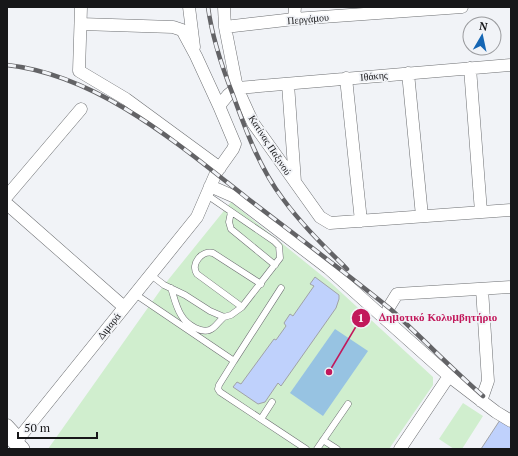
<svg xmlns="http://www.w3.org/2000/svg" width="518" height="456" font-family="'PT Serif',serif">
	<rect width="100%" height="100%" fill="#f1f3f7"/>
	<path fill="#d0eece" d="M231,202L331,283L433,377V385L389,449H48L164,285Z
		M463,403L483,416L462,449H454L439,439Z"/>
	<path fill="#97c3e2" d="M335,329L368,351L323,416L290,393Z"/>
	<path fill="#bfd1fc" stroke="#a0a2a6" d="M315,277L339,295V299L336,308L281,386L278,383L265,402L258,404L233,387L237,382L241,384L274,339L276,340L286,326L284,323L290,314L293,316L314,286L310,284Z
		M500,420L511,427V449H481Z"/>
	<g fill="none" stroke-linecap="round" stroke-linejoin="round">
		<g stroke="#6d6f72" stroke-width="7">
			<path id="service" d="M231,212L229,222L231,229L275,265
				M151,275L164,285L185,295L210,311L224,317L231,315L242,307L280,258L279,246L274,241L207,195
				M171,288C174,297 176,307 181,315C186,324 203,336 213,328C217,325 220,320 224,317
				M135,294L234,361L219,385L218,389L220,392L306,449
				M242,307L197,274C190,264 202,250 213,253L261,284
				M234,361L281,288
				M261,419L272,402
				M323,440L337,449
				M317,449L348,404"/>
		</g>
		<g stroke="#6d6f72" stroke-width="13">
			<path id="minor" d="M81,7L79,71L126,99L220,168
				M189,7L194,47
				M224,7L225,27L237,88L253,123L320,217L330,223L511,210
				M294,19L295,7
				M81,24L173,27L182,30L196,56L219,106
				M225,27L294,19L462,7
				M470,68L481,212
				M408,73L422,216
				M346,78L361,221
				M288,84L295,182
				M210,186L235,197L328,268L449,376L496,412L511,421
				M7,196L81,109
				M7,204L124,307
				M386,318L389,307L397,294L511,287
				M481,401L488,381L482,289
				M7,425L19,438
				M15,443L197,217L216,173L233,149L235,144L219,106L228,95L237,88L511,65
				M400,449L449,376"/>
		</g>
		<g stroke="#6d6f72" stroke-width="16">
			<path id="tertiary" d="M7,434L22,449"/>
		</g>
		<use href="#service" stroke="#fff" stroke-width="6"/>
		<use href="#minor" stroke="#fff" stroke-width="12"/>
		<use href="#tertiary" stroke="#fff" stroke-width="15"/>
		<g stroke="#636366" stroke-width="4.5">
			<path id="rail" d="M208,7C212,37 222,67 233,95C246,131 260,169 283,199C302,225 325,247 347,269
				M7,65C98,75 177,143 247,198C294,234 342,270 388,307C398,315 407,325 417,334C439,355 460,376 483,396"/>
		</g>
		<use href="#rail" stroke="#f1f3f7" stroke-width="3" stroke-dasharray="9" stroke-linecap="butt"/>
	</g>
	<g text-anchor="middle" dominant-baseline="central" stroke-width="3.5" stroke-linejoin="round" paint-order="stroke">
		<g font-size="10" fill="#171719" stroke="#f1f3f7">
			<text transform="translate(308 19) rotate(-5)">Περγάμου</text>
			<text transform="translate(374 76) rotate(-5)">Ιθάκης</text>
			<text transform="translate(270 145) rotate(57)">Κατίνας Παξινού</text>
			<text transform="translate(109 326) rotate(-51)">Διμαρά</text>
		</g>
	</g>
	<path fill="none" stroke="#c2185b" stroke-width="1.5" d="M329 372L361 318"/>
	<g fill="#c2185b" stroke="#f1f3f7" stroke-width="1.5">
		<circle cx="329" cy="372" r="4"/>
		<circle cx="361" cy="318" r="10"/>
	</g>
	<g font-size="12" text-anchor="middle" font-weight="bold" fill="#fff">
		<text x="361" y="322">1</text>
	</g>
	<g font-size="11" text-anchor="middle" font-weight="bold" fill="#c2185b" stroke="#f1f3f7" stroke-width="3.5" stroke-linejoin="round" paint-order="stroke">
		<text x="438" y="321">Δημοτικό Κολυμβητήριο</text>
	</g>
	<rect width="518" height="456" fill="none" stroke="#171719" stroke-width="16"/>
	<g transform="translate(482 36) rotate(9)"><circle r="19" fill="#f1f3f7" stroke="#9a9b9e"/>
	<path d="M0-3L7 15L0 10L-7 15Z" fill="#1566b4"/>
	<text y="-6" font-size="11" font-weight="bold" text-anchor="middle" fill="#171719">N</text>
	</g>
	<path d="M18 432v6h79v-6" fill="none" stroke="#171719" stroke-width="2"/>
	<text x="24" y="432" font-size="12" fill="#171719" stroke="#f1f3f7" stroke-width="3" paint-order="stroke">50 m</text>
</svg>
